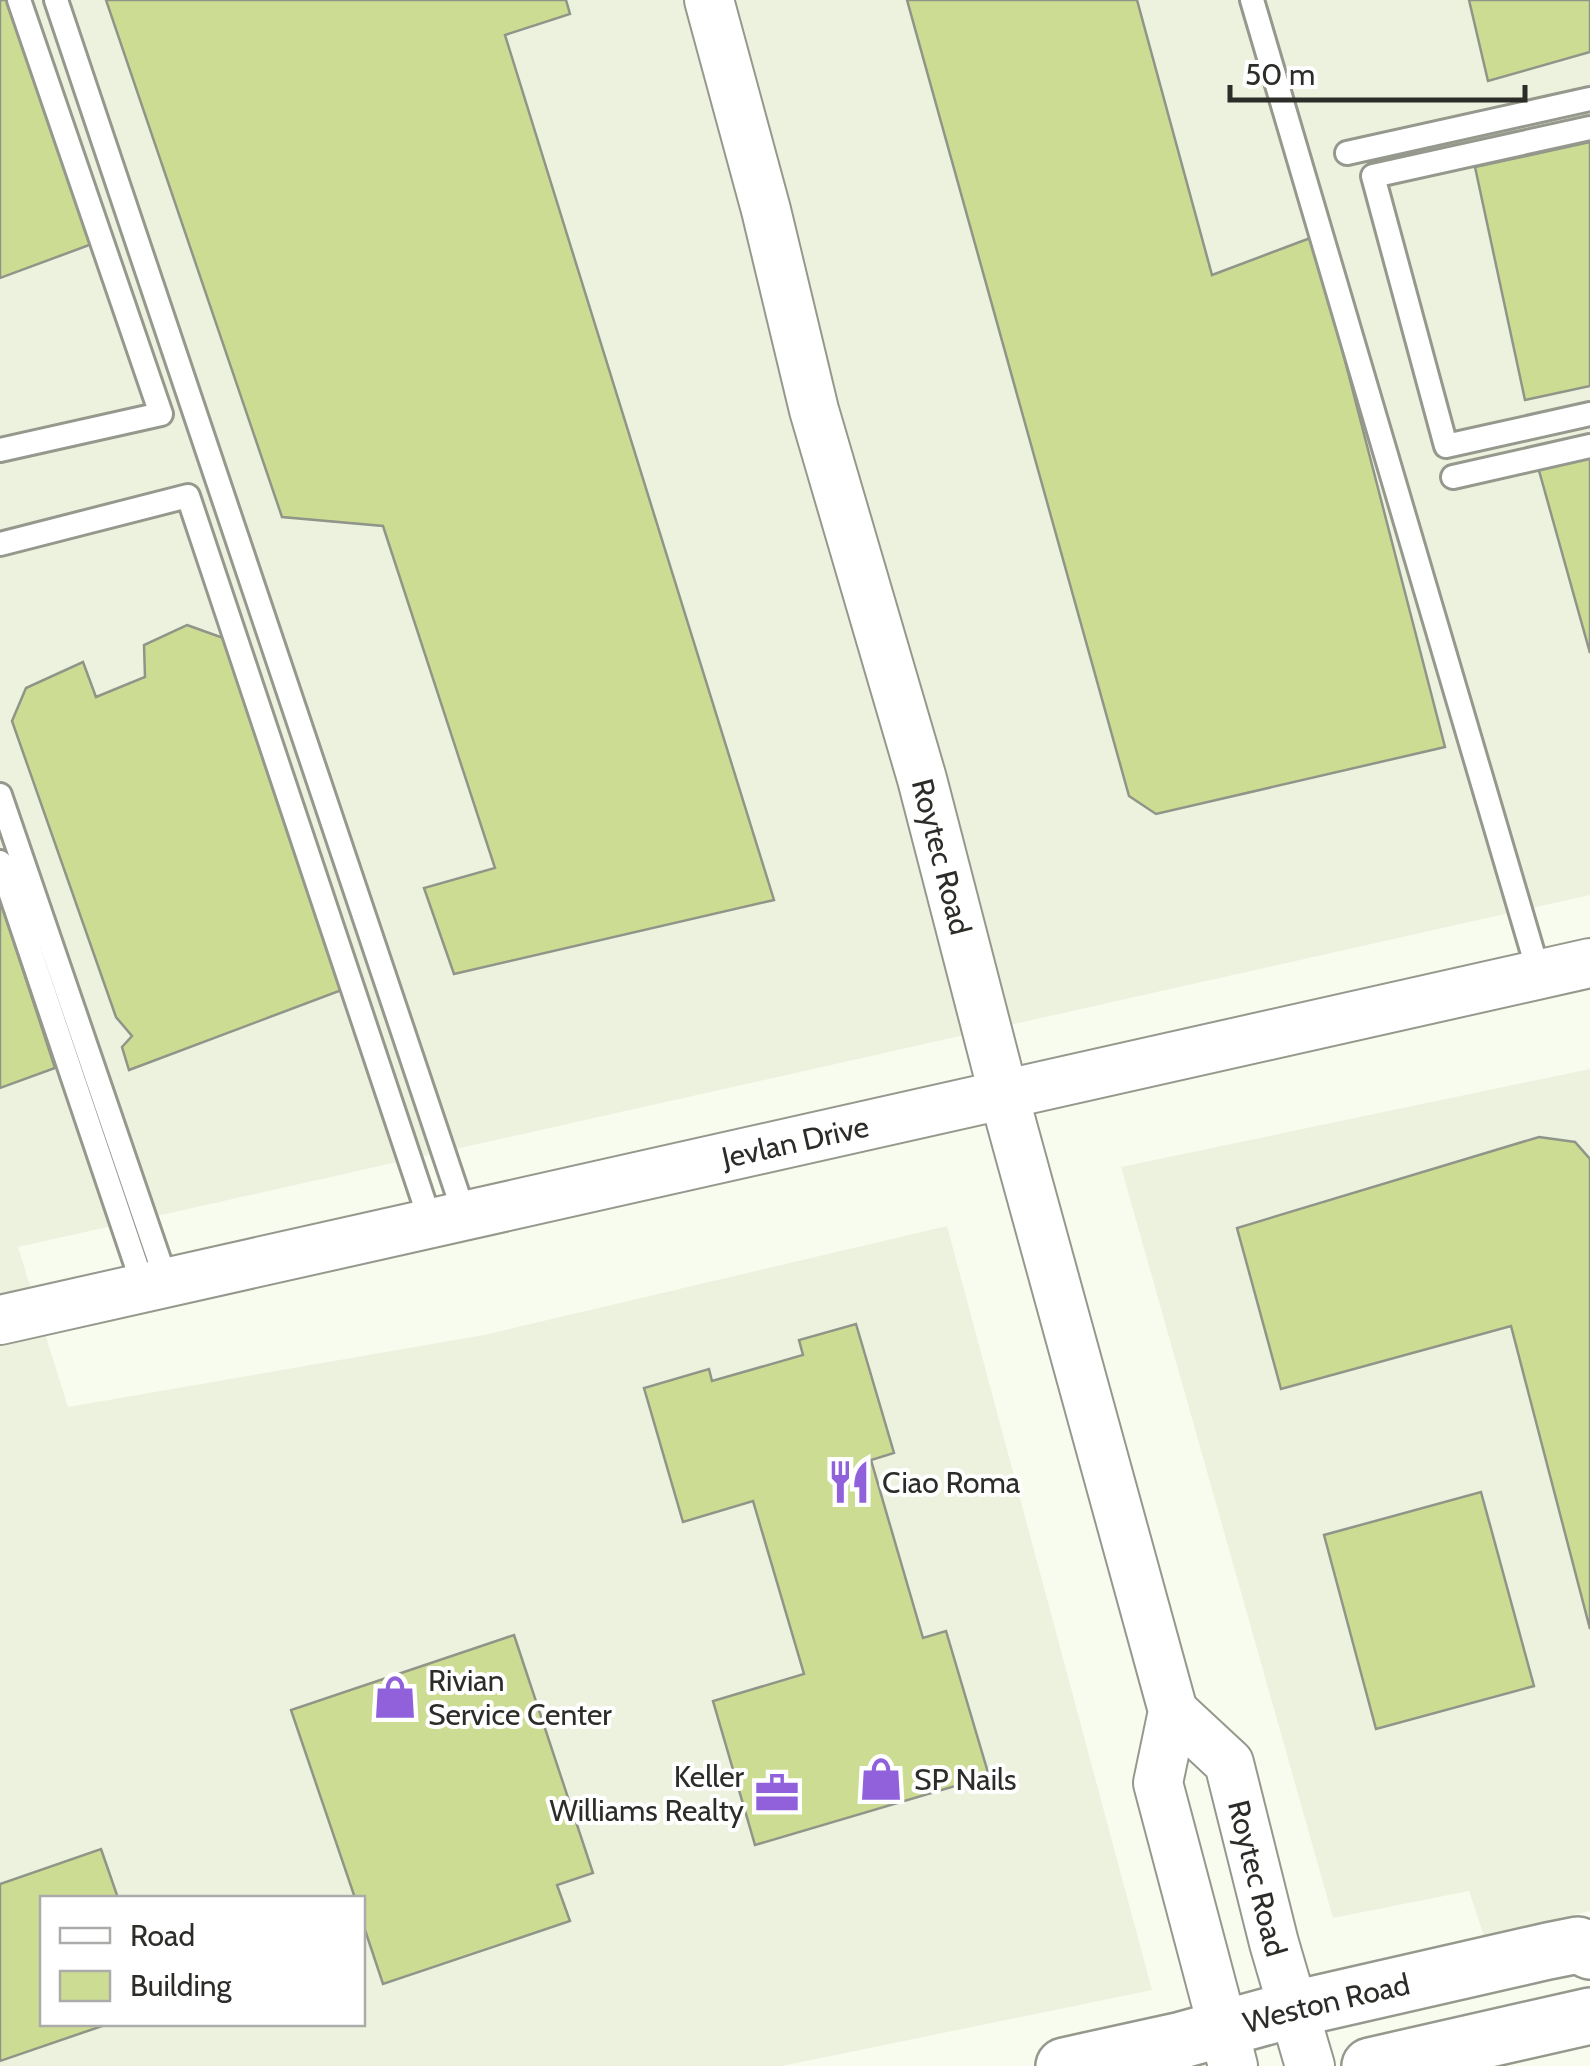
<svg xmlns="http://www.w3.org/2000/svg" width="1590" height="2066" font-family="Cabin,sans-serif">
	<rect width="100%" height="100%" fill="#f8fcef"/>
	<path fill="#edf2de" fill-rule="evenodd" d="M0,0H1590V895L18,1247L68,1407L484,1335L947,1226L1152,1990L782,2066H0ZM42,1898H362V2024H42Z
		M1590,1069V1911L1484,1936L1469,1891L1333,1918L1121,1167Z"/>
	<path fill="#ccdd93" stroke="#919488" stroke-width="2.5" d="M0,0H8L92,244L0,278Z
		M106,0H566L570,14L505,35L774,900L454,974L424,888L495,868L383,526L282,517Z
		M907,0H1137L1212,275L1313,237L1445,747L1156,814L1129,796Z
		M1469,0H1590V52L1488,81Z
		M1590,142V386L1525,400L1475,167Z
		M1590,456V653L1538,467Z
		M187,625L226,639L347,988L129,1070L122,1047L132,1036L116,1017L12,721L26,688L83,662L96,697L145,677L144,645Z
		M0,900L55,1068L0,1088Z
		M1539,1137L1575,1142L1590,1159V1629L1511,1326L1281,1389L1237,1228Z
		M856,1324L894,1453L871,1460L923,1638L946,1631L989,1776L755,1845L713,1701L804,1674L753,1501L683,1522L644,1388L709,1369L712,1381L803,1355L799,1340Z
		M1481,1492L1534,1686L1376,1729L1324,1535Z
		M514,1635L593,1873L557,1885L570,1921L383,1984L362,1921V1898H355L291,1710Z
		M101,1849L118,1898H42V2024H108L0,2061V1884Z"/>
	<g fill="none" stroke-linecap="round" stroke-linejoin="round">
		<g stroke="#95988c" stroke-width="28">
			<path id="lane" d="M56,0L465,1216
				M1252,0L1539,974
				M1590,128L1373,176L1446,446L1590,414
				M1347,153L1590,99
				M0,450L161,414L19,0
				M1453,477L1590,446
				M0,544L188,496L431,1223
				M0,795L167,1283
				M0,862L144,1288"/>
		</g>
		<g stroke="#95988c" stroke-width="52">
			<g id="street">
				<path id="s1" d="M709,0L766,210L814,410L922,779L1004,1096L1173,1711L1158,1783L1233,2066"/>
				<path id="s2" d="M0,1320L1590,963"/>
				<path id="s3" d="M1173,1711L1229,1763L1274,1943L1310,2066"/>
			</g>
		</g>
		<g stroke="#95988c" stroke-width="60">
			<g id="secondary">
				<path id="s4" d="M1064,2066L1182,2040L1294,2009L1548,1951L1578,1945L1590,1951"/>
				<path d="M1370,2066L1590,2016"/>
			</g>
		</g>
		<use href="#lane" stroke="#fff" stroke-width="22"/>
		<use href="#street" stroke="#fff" stroke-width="48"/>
		<use href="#secondary" stroke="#fff" stroke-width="55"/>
	</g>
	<defs>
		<g id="restaurant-bare" transform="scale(3.45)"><path d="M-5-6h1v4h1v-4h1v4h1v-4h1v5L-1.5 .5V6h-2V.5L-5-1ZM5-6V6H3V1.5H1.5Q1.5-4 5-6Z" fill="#9061db" stroke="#fff" stroke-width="2.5" paint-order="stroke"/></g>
		<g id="shop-bare" transform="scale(3.45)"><path d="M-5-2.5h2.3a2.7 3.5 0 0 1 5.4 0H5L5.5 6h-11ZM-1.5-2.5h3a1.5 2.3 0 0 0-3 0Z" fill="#9061db" stroke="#fff" stroke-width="2.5" paint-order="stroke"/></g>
		<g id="office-bare" transform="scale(3.45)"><path d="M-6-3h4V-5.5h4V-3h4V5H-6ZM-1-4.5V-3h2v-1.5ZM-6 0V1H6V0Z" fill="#9061db" stroke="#fff" stroke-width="2.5" paint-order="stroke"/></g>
	</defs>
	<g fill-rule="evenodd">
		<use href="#restaurant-bare" x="849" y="1482"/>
		<use href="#shop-bare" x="395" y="1697"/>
		<use href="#shop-bare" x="881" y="1779"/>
		<use href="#office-bare" x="777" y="1793"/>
	</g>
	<g text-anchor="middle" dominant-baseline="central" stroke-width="8" stroke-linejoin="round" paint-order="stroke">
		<g font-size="30" fill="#2c2d28" stroke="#fff">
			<text stroke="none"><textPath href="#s1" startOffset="888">Roytec Road</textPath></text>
			<text stroke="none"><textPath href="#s2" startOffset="815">Jevlan Drive</textPath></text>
			<text stroke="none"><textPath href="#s3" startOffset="195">Roytec Road</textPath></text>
			<text stroke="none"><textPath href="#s4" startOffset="270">Weston Road</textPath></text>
		</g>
		<g font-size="30" fill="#2c2d28" stroke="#fff" text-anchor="start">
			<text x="882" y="1482">Ciao Roma</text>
			<text x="428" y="1680">Rivian<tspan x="428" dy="34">Service Center</tspan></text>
			<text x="744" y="1776" text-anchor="end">Keller<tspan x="744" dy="34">Williams Realty</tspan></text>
			<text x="914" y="1779">SP Nails</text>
		</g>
	</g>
	<rect x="40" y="1896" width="325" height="130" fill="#ffffff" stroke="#ababa9" stroke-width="2.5"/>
	<rect x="60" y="1928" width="50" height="15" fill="#ffffff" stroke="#ababa9" stroke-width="2.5"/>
	<text x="130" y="1946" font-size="30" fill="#2c2d28">Road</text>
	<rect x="60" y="1971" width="50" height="30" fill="#ccdd93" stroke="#ababa9" stroke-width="2.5"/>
	<text x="130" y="1996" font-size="30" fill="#2c2d28">Building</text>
	<path d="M1230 85v15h295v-15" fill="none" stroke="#2c2d28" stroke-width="5"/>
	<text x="1245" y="85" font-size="30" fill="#2c2d28" stroke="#ffffff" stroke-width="8" paint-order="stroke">50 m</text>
</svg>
